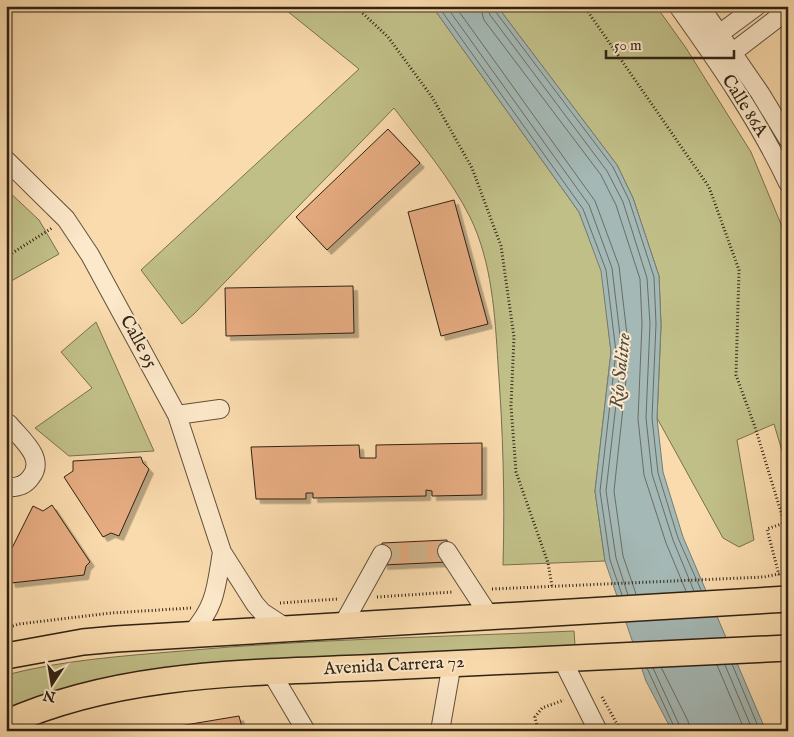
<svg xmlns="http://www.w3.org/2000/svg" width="794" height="737" font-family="'IM FELL English',serif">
	<defs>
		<filter id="shadow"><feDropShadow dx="4.5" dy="4.5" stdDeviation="0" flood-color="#0004"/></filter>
	</defs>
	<rect width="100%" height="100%" fill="#fadbad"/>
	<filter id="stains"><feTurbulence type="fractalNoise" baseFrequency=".004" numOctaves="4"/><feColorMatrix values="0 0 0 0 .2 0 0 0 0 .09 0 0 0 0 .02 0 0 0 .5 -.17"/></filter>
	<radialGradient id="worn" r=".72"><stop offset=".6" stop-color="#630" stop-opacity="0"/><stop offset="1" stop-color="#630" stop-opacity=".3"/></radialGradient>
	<path fill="#c1bf88" stroke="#78704e" d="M281,6H432L579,212L602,271L611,352L595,491L605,561L503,565C505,498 503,431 498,364C495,315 492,262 470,217C450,177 420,143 394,108L194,314L182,324L141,270L359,69Z
		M497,6H656L686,48L751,152L788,241V471L774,424L737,440L754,540L739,547L723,538L657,418L661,326L659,276L633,198L617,165Z
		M6,189L39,220L59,254L6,284Z
		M96,322L154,451L69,456L35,428L92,388L61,352Z
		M574,631L575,645L243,661L113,676L6,711V675C63,660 123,656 182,651C312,639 443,637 574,631Z"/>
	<path fill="#a4b8b5" stroke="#767c74" d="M432,6H497L617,165L633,198L659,276L661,325L657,418L663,472L683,537L766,731H672L646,681L605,561L595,491L611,352L601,271L579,212Z"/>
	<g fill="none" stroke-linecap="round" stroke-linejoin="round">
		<path stroke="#6a6d64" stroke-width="1" d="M438,6L583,209L606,270L616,352L600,491L610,560L622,595
			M446,6L589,205L612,268L622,352L606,491L616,558L628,595
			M455,6L595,201L619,266L629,352L614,491L623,556L636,594
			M480,6L484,20L601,175L616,205L640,279L642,324L638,419L644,475L666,543L686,591
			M487,6L490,15L607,171L623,202L647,278L650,324L646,418L652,474L673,540L694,591
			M494,6L495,11L613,167L629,200L654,277L656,324L652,418L658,473L678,538L701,590
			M732,664L760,731
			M717,665L745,731
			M725,665L753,731
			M661,667L688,721L690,731
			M647,668L676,731
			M653,668L682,731"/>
	</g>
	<path fill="#e6ab81" stroke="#302213" filter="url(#shadow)" d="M388,129L420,163L327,250L296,217Z
		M454,200L488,324L441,336L408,212Z
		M353,286L354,333L226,336L225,288Z
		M482,443V495L432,496V491L426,490V496L313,498V493H306V499H256L251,447L359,445L360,458H376V445Z
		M141,457L143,463L149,469L119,536L111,533L103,537L64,477L73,471V461Z
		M52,505L90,562L86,566L84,575L11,583L9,575L6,573V560L33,506L43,511Z
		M447,540L448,562L383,565L382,543Z
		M239,716L243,731H174L173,727Z
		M173,727L174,731H137Z"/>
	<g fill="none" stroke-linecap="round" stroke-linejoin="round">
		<path stroke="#d2b68e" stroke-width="18" stroke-dasharray="18 9" stroke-linecap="butt" d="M382,554L447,551"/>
		<g stroke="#62503a" stroke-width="20">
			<path id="minor" d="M678,6C718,62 759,121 788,183
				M700,6L760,93L788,139
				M711,40L757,6
				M724,59L788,10
				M6,160L66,219L90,255L177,415L222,552L255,604L262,612L288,629
				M177,415L220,409
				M6,487C16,488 25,486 31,477C46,458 21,439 9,424
				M447,551L490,617
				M342,626L382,554
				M191,634C216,606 216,588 222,552
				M562,659L598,731
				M271,672L306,731
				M440,731L452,663"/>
		</g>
		<g stroke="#302213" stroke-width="28">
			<path id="highway" d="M6,656L83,642L116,639L788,599
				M6,723C124,670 257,673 384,667C518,660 653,654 788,648"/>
		</g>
		<path stroke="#302213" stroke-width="3" stroke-dasharray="1 2.5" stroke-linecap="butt" d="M355,6L388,37L432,97L472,168L501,246L514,337L511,406L516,472L548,563L552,586
			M584,6L709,187L739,270L736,375L755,427L788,535
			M6,257L52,228
			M779,575L767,529L784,523
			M492,589L764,577L788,572
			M377,597L453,592
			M280,603L338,599
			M6,628L19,624L111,613L191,608
			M602,697L621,731
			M538,731L535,717L542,708L564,700"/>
		<use href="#minor" stroke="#fce8ca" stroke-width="18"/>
		<use href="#highway" stroke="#fadbad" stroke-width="25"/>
	</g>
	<g text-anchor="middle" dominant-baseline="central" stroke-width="4" stroke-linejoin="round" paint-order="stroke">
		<g font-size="18" fill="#302213" stroke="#fce8ca">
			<text transform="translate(744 106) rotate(58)">Calle 86A</text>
			<text transform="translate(138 342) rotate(61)">Calle 95</text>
			<text transform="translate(394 666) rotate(-3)">Avenida Carrera 72</text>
		</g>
		<g font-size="19" font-style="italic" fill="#534f44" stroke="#fce8ca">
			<text transform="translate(621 371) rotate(-84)">Río Salitre</text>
		</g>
	</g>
	<rect width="794" height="737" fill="none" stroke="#fadbad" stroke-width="25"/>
	<rect x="8" y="8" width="779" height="722" fill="none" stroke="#302213" stroke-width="2.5"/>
	<rect x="12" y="12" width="769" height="712" fill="none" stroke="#302213"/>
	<g transform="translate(52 684) rotate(192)" stroke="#fce8ca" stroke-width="4" paint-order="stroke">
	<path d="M0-4L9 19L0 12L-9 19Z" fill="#302213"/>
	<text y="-8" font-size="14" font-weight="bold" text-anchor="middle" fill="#302213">N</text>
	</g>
	<path d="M606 50v8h128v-8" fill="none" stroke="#302213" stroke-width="2.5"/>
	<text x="614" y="50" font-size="15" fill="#302213" stroke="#fce8ca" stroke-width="4" paint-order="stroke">50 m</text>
	<rect width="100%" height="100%" filter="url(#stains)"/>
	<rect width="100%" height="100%" fill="url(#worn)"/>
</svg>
